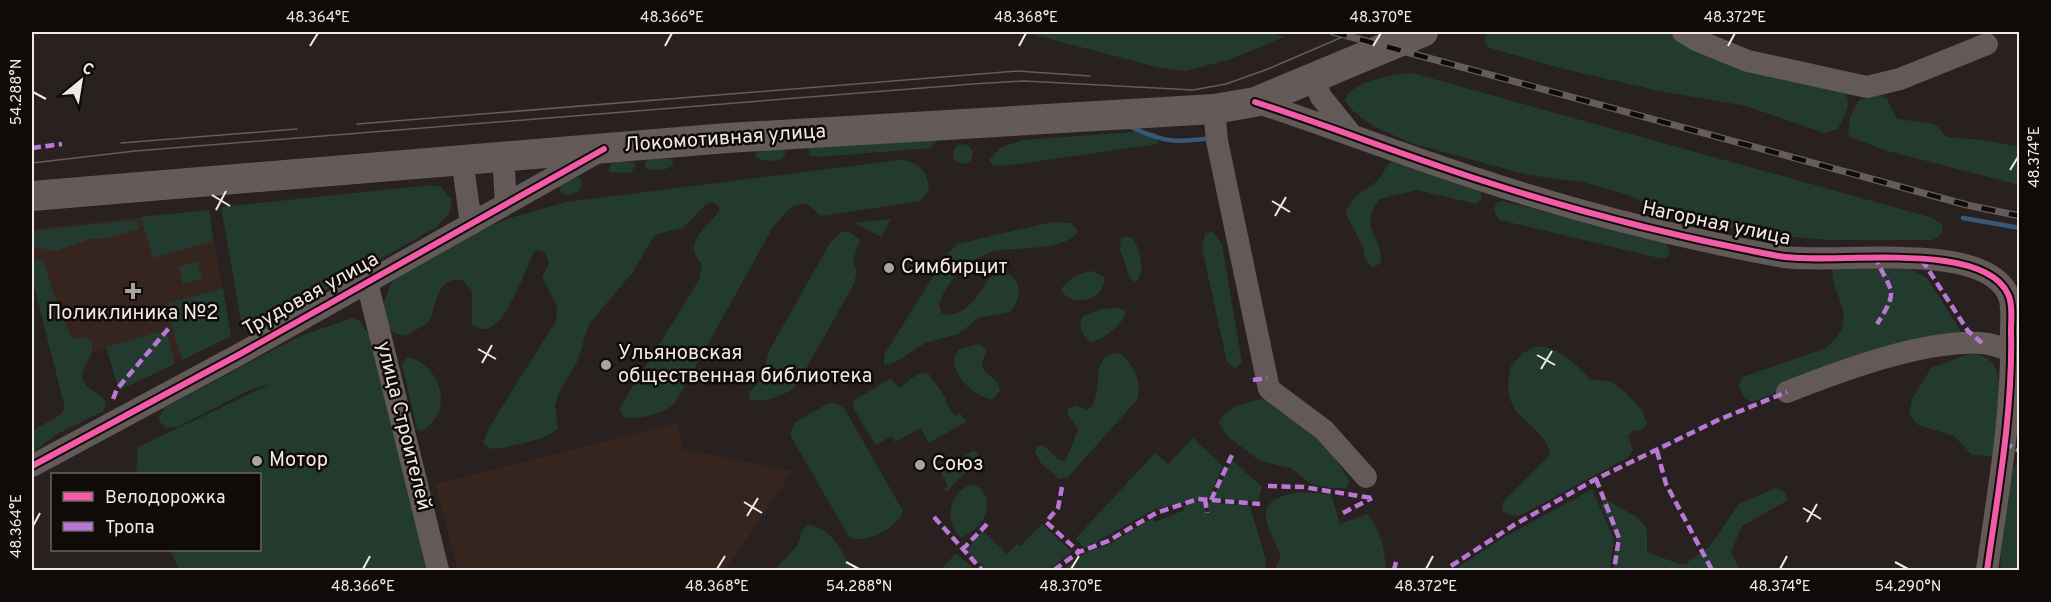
<svg xmlns="http://www.w3.org/2000/svg" width="2051" height="602" font-family="Overpass,sans-serif">
	<rect width="100%" height="100%" fill="#28211f"/>
	<path fill="#35251e" d="M209,210L231,336L120,390L108,348L62,362L32,247V229Z
		M677,423L683,449L793,471L725,570H458L435,484Z"/>
	<path fill="#223b2e" d="M1023,32H1269L1284,37L1231,59L1186,71L1157,67Z
		M1487,32H1667L1768,70L1844,92C1854,104 1843,117 1838,129L1824,133L1746,106L1659,91L1560,68L1490,48L1484,42Z
		M1412,73L1933,218L1942,225L1943,230L1938,237L1932,240H1829L1769,235L1719,226L1672,214L1625,194L1582,182L1528,175L1411,143L1373,126L1353,111L1345,100C1350,81 1395,74 1412,73Z
		M1880,95L1887,99L1897,119L1929,123L1937,126L1947,137L1982,140L2019,147V185L1884,150L1848,136L1850,117L1859,100Z
		M1149,131L1158,134L1157,144L1003,166H994L989,160L1000,148L1022,140Z
		M937,140L931,148L818,157L809,155V147Z
		M953 154a10 10 0 1 1 20 0a10 10 0 1 1-20 0Z
		M785,149V155L778,161L761,160L755,155L758,150Z
		M653,158L672,159L673,165C666,171 651,172 644,167L647,160Z
		M900,160C919,162 928,171 929,190L921,201L821,216L806,203L791,207L773,227L675,403C664,414 639,420 624,417L619,409L699,280L702,264C681,243 708,227 719,211V207L714,202L706,204L683,228L657,234L652,239L633,272L589,324L577,362L559,392L555,406L558,428C549,440 508,447 492,449L483,443L490,426L556,321L557,306L542,277L549,264L546,253L538,250L534,252C525,268 501,350 472,324V291L463,280C435,276 437,306 429,322L406,336L394,333L385,324L381,312L390,285L400,273L461,238L510,218L566,202Z
		M1393,161L1481,192L1482,199L1476,204L1417,190L1379,199C1357,231 1384,236 1381,263L1372,268L1365,259L1363,247L1346,214C1351,193 1365,193 1378,180C1384,173 1385,166 1393,161Z
		M617,162H634L636,166L630,173L608,172L611,164Z
		M577,177L582,180L580,190L571,195L561,194L560,186Z
		M431,185L441,187L452,200L449,214L435,228L255,330L247,331L242,326L221,207Z
		M1502,201L1666,242L1670,254L1665,259L1659,258L1500,220C1494,214 1493,211 1496,203Z
		M209,210L213,241L153,258L141,217Z
		M891,219L881,237L855,223Z
		M132,220L137,222L139,229L102,239H90L57,251L32,247V231Z
		M1052,222L1071,223L1078,231C1068,251 1017,247 995,251C983,254 972,262 963,269C951,279 941,293 939,308L943,314C967,318 978,294 990,277L1007,273C1023,281 1021,300 1010,312L978,318L958,334L925,343L894,363L884,365V355L947,254L957,244Z
		M841,232H850L860,240L853,261L857,271L854,284L796,386C784,396 766,402 750,400L749,393L762,379L769,351L830,243Z
		M1213,232L1222,244L1242,363L1235,368L1227,362L1202,248L1205,233Z
		M1127,236L1133,239C1140,248 1146,273 1136,282L1130,279L1120,249L1121,239Z
		M33,259L40,260L46,267L52,289L70,335L74,339L86,337L92,344C95,358 79,367 83,380C87,392 102,391 106,403L103,411L57,434L32,453V431L60,415L65,408L32,278Z
		M197,261L202,279L183,284L178,267Z
		M1901,264L1927,278L1962,333L1804,376L1771,395L1752,402L1744,398L1739,385L1743,377L1826,348C1862,319 1832,299 1832,268Z
		M1092,271L1104,277C1107,299 1072,309 1061,290C1066,280 1080,272 1092,271Z
		M223,288L231,336L182,360L165,304Z
		M1117,308L1126,311C1124,324 1104,339 1091,342C1083,338 1078,327 1082,317L1101,309Z
		M352,318L360,321L370,336L430,570H179L170,550H260V474H136L138,447L273,383L250,390L177,427L165,428L158,419L164,408L298,337Z
		M166,330L175,364L119,390L106,347Z
		M979,344L987,350C986,354 981,361 982,365C985,376 999,378 1000,391L993,399C974,400 942,365 959,349Z
		M1535,347C1558,344 1576,365 1591,380L1610,381L1625,392L1642,410L1647,424L1642,430L1632,431L1628,436L1633,450L1627,458L1521,515L1512,516L1502,511L1503,502L1550,455C1544,419 1496,422 1511,366L1523,353Z
		M1119,353C1133,363 1143,383 1137,400L1068,477L1059,479L1041,463L1035,452L1037,447L1043,445L1059,460H1066L1078,429L1067,414L1068,409L1077,405L1087,410L1091,408C1105,386 1088,355 1119,353Z
		M1969,354C1979,355 1988,356 1994,365C2005,383 1997,436 1992,456L1972,455L1954,436L1918,425L1909,414L1912,399L1931,368Z
		M406,357C441,363 456,413 421,431L417,429L402,365Z
		M928,373L946,398L945,401L955,416L960,413L966,422L929,443L921,428L895,442L891,436L876,445L853,408V401L891,378L899,388L918,374Z
		M1263,399C1302,407 1326,444 1346,475L1349,482L1346,488H1330L1311,484L1291,468L1260,461L1227,436L1219,422C1226,406 1248,402 1263,399Z
		M835,403L844,408L903,511C900,526 861,549 848,535L790,435L794,423L827,404Z
		M1193,438L1223,466L1209,498L1155,509L1085,548L1075,539L1155,453L1168,464Z
		M973,451L977,453L978,460L946,492L944,489L948,486L938,468L942,465L947,474L960,467L957,460Z
		M2019,457V570H2000C2003,533 2002,490 2019,457Z
		M1232,460L1262,487L1258,501L1213,498Z
		M973,484C1000,496 984,531 961,537C942,522 950,490 973,484Z
		M1775,488L1785,492L1788,500L1742,526L1731,552L1740,570H1613L1617,537L1601,506L1605,499L1638,518L1647,529V552L1679,564H1685L1710,546L1739,504Z
		M1592,489L1614,540L1610,570H1454L1501,539Z
		M1300,492L1331,494L1340,524L1367,514C1380,528 1385,549 1386,570H1275L1281,556C1266,521 1249,500 1300,492Z
		M1198,502H1204L1207,514L1209,513L1207,502L1250,506L1266,561L1265,570H1063L1085,553L1108,545L1153,518L1156,522L1184,510L1183,506Z
		M1042,524L1072,552L1048,570H987L966,550L983,531L1007,554L1017,544L1020,546Z
		M808,525C832,527 842,552 852,570H774L798,545L802,530Z
		M956,553L975,570H941Z"/>
	<g fill="none" stroke-linecap="round" stroke-linejoin="round">
		<path stroke="#38587a" stroke-width="4.5" d="M1133,128C1163,142 1177,143 1210,138
			M1963,218L2020,228"/>
		<path stroke="#625958" stroke-width="22" d="M1683,32L1696,40L1748,61L1867,87L1900,79L1987,44
			M1313,78L1321,97L1350,133
			M1255,102C1335,128 1413,159 1493,184C1586,214 1682,238 1778,256C1829,266 1982,238 2008,294C2013,304 2011,320 2011,331C2013,411 1998,492 1987,570
			M1214,109L1217,141L1269,389L1324,430L1366,477
			M503,156L506,204
			M462,159L471,224
			M367,282L438,570
			M1787,392C1840,371 1923,340 1980,343C1991,343 2002,348 2012,351
			M32,466L240,354L600,151"/>
		<path stroke="#645a58" stroke-width="30" d="M32,196L727,138L1214,109L1255,102L1423,32"/>
		<path stroke="#645d5b" stroke-width="1.5" d="M357,124L1017,71L1090,76
			M121,143L297,129
			M32,163L135,151L973,84L1024,81L1193,90L1226,84L1268,69L1354,32"/>
		<g stroke="#645d5b" stroke-width="7">
			<path id="rail" d="M1333,32L1967,205L2020,216"/>
		</g>
		<use href="#rail" stroke="#100b09" stroke-width="4.5" stroke-dasharray="14" stroke-linecap="butt"/>
		<path stroke="#ba77d6" stroke-width="4.5" stroke-dasharray="9 4.5" stroke-linecap="butt" d="M32,148L62,144
			M1875,256C1890,293 1901,287 1877,324
			M1922,260L1968,331L1982,343
			M1253,380L1267,378
			M113,399L117,389L169,328
			M2004,443L2020,451
			M1657,451L1666,484L1712,570
			M1596,479L1619,538L1614,570
			M1268,486L1303,487L1372,498
			M1062,487L1058,508L1046,522L1079,552
			M1205,499L1207,513
			M1211,500L1232,455
			M1343,513L1372,498
			M934,517L982,570
			M962,550L989,522
			M1451,566L1514,525L1596,479L1718,420L1787,392
			M1054,570L1079,552L1108,541L1156,513L1198,499L1260,504
			M1394,570L1396,562"/>
		<g stroke="#100b09" stroke-width="10">
			<path id="cycleway" d="M1255,102C1335,128 1413,159 1493,184C1586,214 1682,238 1778,256C1829,266 1982,238 2008,294C2013,304 2011,320 2011,331C2013,411 1998,492 1987,570
				M32,466L240,354L604,149"/>
		</g>
		<use href="#cycleway" stroke="#f35aa7" stroke-width="6"/>
	</g>
	<path fill="none" stroke="#f1e9e5" stroke-width="2" d="M310,46L318,33M665,46L672,33M1019,46L1026,33M1373,46L1381,33M1728,46L1735,33M33,92L46,99M2010,170L2018,157M212,195L230,206M1272,201L1290,212M216,210L226,191M1275,216L1286,197M478,349L496,359M1537,355L1555,365M482,363L492,345M1541,369L1552,351M744,502L762,513M1803,508L1821,519M747,516L758,498M1807,522L1817,504M33,526L40,513M846,562L859,569M1895,562L1908,569M363,569L370,556M717,569L725,556M1071,569L1079,556M1426,569L1433,556M1780,569L1787,556"/>
	<g fill="#aba3a0" stroke="#100b09" stroke-width="2">
		<circle cx="889" cy="268" r="6"/>
		<path d="M130 282h6v6h6v6h-6v6h-6v-6h-6v-6h6z"/>
		<circle cx="606" cy="365" r="6"/>
		<circle cx="257" cy="461" r="6"/>
		<circle cx="920" cy="465" r="6"/>
	</g>
	<g text-anchor="middle" dominant-baseline="central" stroke-width="5" stroke-linejoin="round" paint-order="stroke">
		<g font-size="20" fill="#f1e9e5" stroke="#100b09">
			<text transform="translate(725 139) rotate(-4)">Локомотивная улица</text>
			<text transform="translate(1716 224) rotate(12)">Нагорная улица</text>
			<text transform="translate(311 295) rotate(-29)">Трудовая улица</text>
			<text transform="translate(403 426) rotate(76)">улица Строителей</text>
		</g>
		<g font-size="20" fill="#f1e9e5" stroke="#100b09" text-anchor="start">
			<text x="901" y="268">Симбирцит</text>
			<text x="133" y="314" text-anchor="middle">Поликлиника №2</text>
			<text x="618" y="354">Ульяновская<tspan x="618" dy="23">общественная библиотека</tspan></text>
			<text x="269" y="461">Мотор</text>
			<text x="932" y="465">Союз</text>
		</g>
	</g>
	<rect width="2051" height="602" fill="none" stroke="#100b09" stroke-width="66"/>
	<rect x="51" y="473" width="210" height="78" fill="#100b09" stroke="#6a6461" stroke-width="1.5"/>
	<rect x="63" y="492" width="30" height="9" fill="#f35aa7" stroke="#6a6461" stroke-width="1.5"/>
	<text x="105" y="503" font-size="18" fill="#f1e9e5">Велодорожка</text>
	<rect x="63" y="522" width="30" height="9" fill="#ba77d6" stroke="#6a6461" stroke-width="1.5"/>
	<text x="105" y="533" font-size="18" fill="#f1e9e5">Тропа</text>
	<g transform="translate(81 81) rotate(30)" stroke="#100b09" stroke-width="4.5" paint-order="stroke">
	<path d="M0-4.5L10 22L0 15L-10 22Z" fill="#f1e9e5"/>
	<text y="-9" font-size="16" font-weight="bold" text-anchor="middle" fill="#f1e9e5">С</text>
	</g>
	<rect x="33" y="33" width="1985" height="536" fill="none" stroke="#f1e9e5" stroke-width="2"/>
	<g font-size="15" text-anchor="middle" fill="#f1e9e5">
		<text x="318" y="22">48.364°E</text>
		<text x="672" y="22">48.366°E</text>
		<text x="1026" y="22">48.368°E</text>
		<text x="1381" y="22">48.370°E</text>
		<text x="1735" y="22">48.372°E</text>
		<text transform="translate(16 92) rotate(-90)" y="5">54.288°N</text>
		<text transform="translate(2034 157) rotate(-90)" y="5">48.374°E</text>
		<text transform="translate(16 526) rotate(-90)" y="5">48.364°E</text>
		<text x="363" y="591">48.366°E</text>
		<text x="717" y="591">48.368°E</text>
		<text x="859" y="591">54.288°N</text>
		<text x="1071" y="591">48.370°E</text>
		<text x="1426" y="591">48.372°E</text>
		<text x="1780" y="591">48.374°E</text>
		<text x="1908" y="591">54.290°N</text>
	</g>
</svg>
